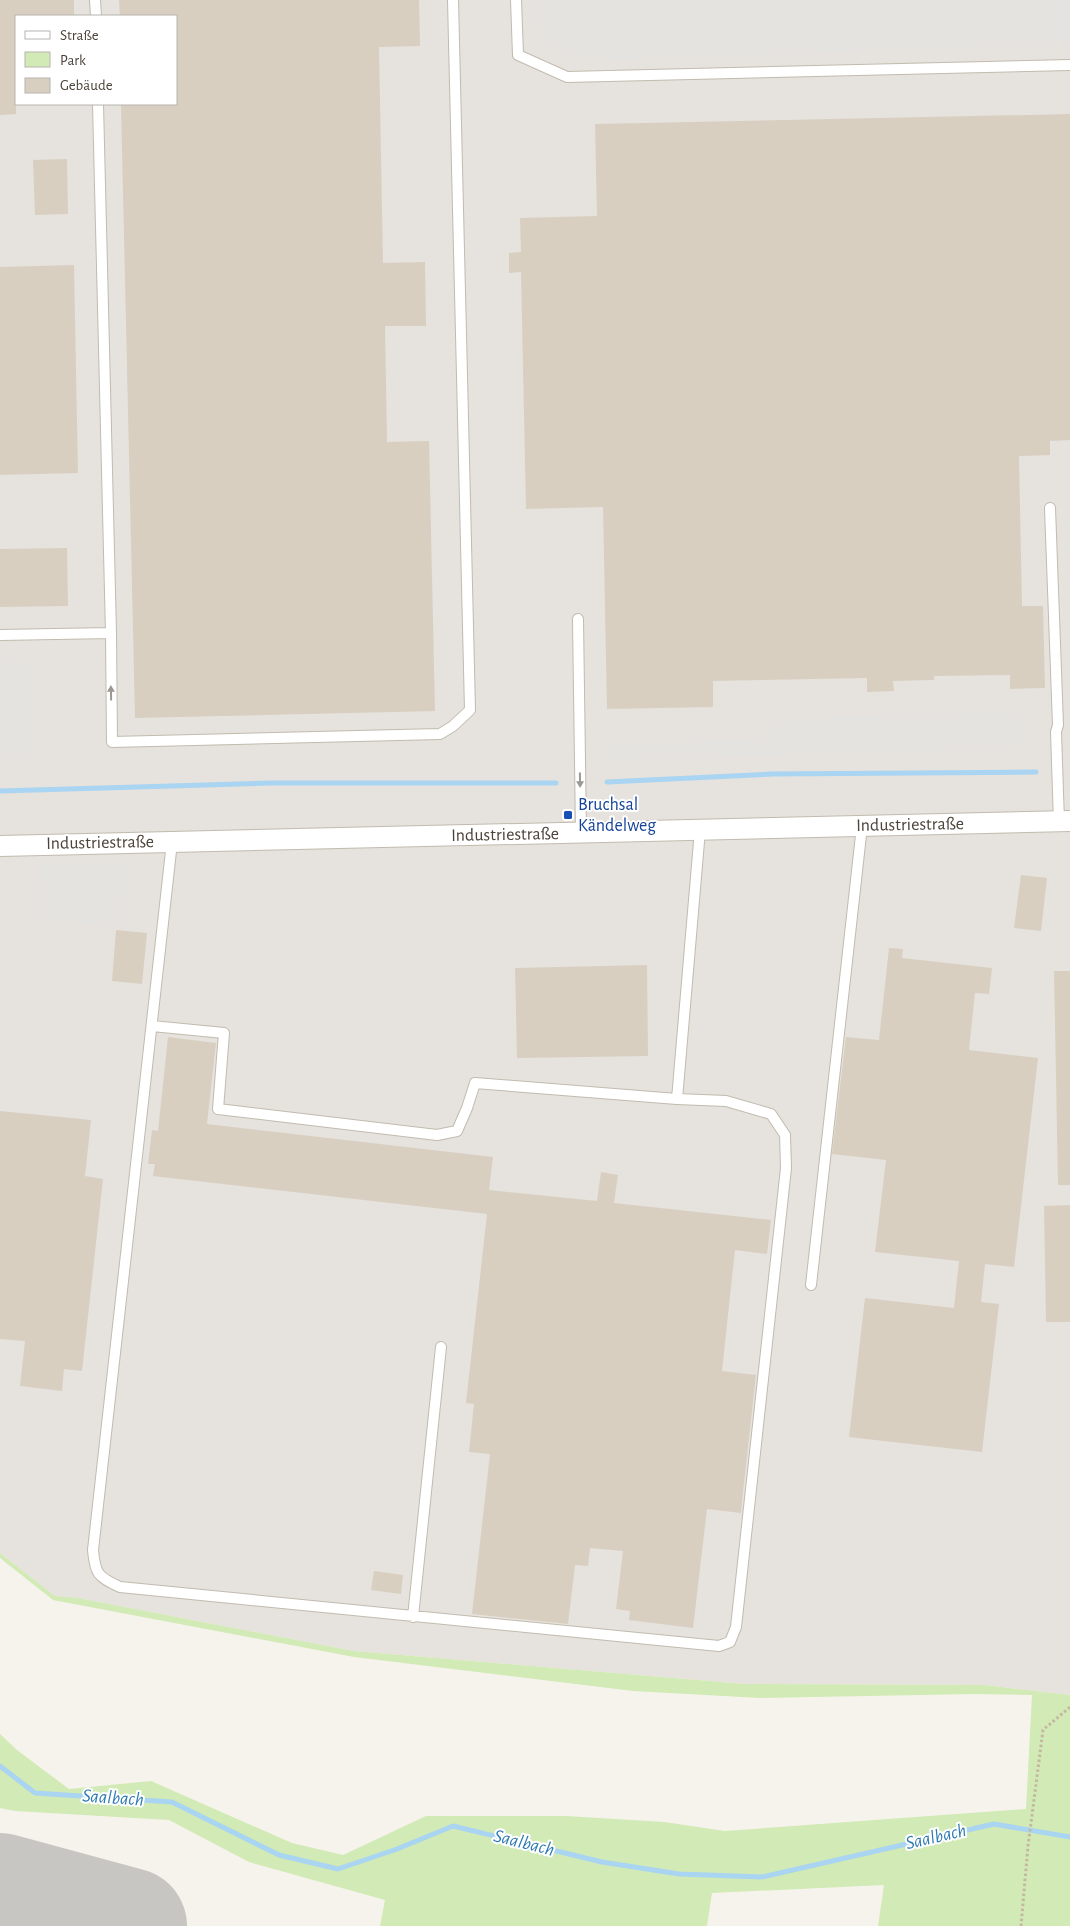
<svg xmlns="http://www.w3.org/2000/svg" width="1070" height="1926" font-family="'Alegreya Sans',sans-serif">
	<rect width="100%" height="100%" fill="#f6f3ec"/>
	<path fill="#e6e2dd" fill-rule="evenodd" d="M0,0H1070V1695L985,1685L745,1684L354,1651L78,1598L55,1596L0,1553ZM16,16H176V104H16Z"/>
	<path fill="#d2eab5" d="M0,1553L55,1596L78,1598L354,1651L745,1684L985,1685L1070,1695V1926H878L884,1885L712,1893L707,1926H380L385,1900L249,1862L169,1820L15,1811L0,1808V1734L17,1750L69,1789L151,1781L292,1843L343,1855L426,1816H567L664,1822L725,1831L1026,1809L1032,1695L973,1694L760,1698L633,1691L354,1657L53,1600L0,1558Z"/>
	<path fill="#e5e3e0" d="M533,0H1070V44L624,60L588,58L555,47L534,23Z
		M14,657L36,670V758L0,759V657Z
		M1012,711L1029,725L1027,739L1006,750L603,760L602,743L761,739L762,729L784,718Z
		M41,861H130L124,929L35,918Z"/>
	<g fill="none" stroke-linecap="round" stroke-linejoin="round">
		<path stroke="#a9d4f2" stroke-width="5" d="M607,782L773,774L1036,772
			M0,791L271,783H556
			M0,1766L35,1793L172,1802L279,1855L338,1869L397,1849L453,1826L602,1862L679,1874L762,1877L994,1824L1070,1837"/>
		<path stroke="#c8c6c3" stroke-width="116" d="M0,1891L129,1926"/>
	</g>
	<path fill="#d8cfc1" d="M0,0H74V16H16V114L0,115Z
		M119,0H419L420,46L379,47L383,263L425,262L426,326H385L387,442L429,441L435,711L135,718L121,104H176V16H120Z
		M1070,114V440L1050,441V455L1019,456L1022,606H1043L1045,688L1010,689V675L934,676V680L893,681L894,691L867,692V678L713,681V707L607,709L603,507L526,509L521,272L509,273V253L521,252L520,218L597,216L595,124Z
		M67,159L68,214L35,215L33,160Z
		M74,265L78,473L0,475V267Z
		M67,548L68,606L0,607V549Z
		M1021,875L1047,878L1041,931L1014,928Z
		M116,930L147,933L142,984L112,981Z
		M889,948L903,949L902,958L992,968L989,994L975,993L969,1050L1038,1058L1014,1267L985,1264L981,1302L999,1304L982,1452L849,1437L865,1298L954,1308L959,1261L875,1252L886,1160L832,1154L846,1037L879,1040Z
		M647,965L648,1056L517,1058L515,968Z
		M1054,971H1070V1185H1058Z
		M168,1037L216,1043L207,1124L493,1157L489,1190L597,1201L601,1172L618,1175L614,1203L771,1220L767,1254L735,1250L722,1371L756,1375L743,1492L741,1513L707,1509L693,1628L629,1620L630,1611L616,1609L623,1551L590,1548L588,1566L575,1565L568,1624L472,1614L490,1454L469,1452L474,1404L466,1403L487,1214L153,1176L155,1164H148L152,1130L158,1131Z
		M0,1111L91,1120L85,1176L103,1179L82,1371L64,1369L62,1391L20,1386L25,1341L0,1339Z
		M1070,1205V1322H1046L1044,1206Z
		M374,1571L403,1575L401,1594L371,1590Z"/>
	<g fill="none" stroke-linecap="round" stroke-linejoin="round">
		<g stroke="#c2bbae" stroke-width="12">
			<path id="service" d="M95,0L96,16
				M516,0L518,55L567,77L1070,65
				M1050,508L1058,725L1056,732L1059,822
				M578,619L581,833
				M111,633L112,742L440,734L453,726L470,710L453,0
				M0,635L111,633L98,104
				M172,842L93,1550C95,1574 98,1577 120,1587L719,1646L730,1642L736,1627L786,1168L785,1135L771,1114L726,1101L677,1099L700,830
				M152,1026L224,1033L218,1109L437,1135L457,1131L467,1108L475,1083L677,1099
				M811,1285L862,826
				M413,1617L441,1347"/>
		</g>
		<g stroke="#c2bbae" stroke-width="22">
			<path id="minor" d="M0,846L1070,821"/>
		</g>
		<path stroke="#c4b79f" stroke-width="3" stroke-dasharray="2.5 2.5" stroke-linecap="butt" d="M1021,1926L1028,1846L1043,1730L1070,1707"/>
		<use href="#service" stroke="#fff" stroke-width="10"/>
		<use href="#minor" stroke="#fff" stroke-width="20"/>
	</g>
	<defs><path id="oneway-solid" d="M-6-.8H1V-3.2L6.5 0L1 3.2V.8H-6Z" transform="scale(1.25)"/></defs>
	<g fill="#9c9892">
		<use href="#oneway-solid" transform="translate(111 693) rotate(-91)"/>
		<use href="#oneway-solid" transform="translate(580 780) rotate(89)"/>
	</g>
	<rect fill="#1a4fb4" stroke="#fff" stroke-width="2" x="563" y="810" width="10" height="10" rx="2.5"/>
	<g text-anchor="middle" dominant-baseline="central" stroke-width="4" stroke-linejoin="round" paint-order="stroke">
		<g font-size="18" fill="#164399" stroke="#fff" text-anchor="start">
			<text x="578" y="805">Bruchsal<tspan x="578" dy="21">Kändelweg</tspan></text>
		</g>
		<g font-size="18" fill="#4b4439" stroke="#fff">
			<text transform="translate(910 825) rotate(-1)">Industriestraße</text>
			<text transform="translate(505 835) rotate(-1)">Industriestraße</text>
			<text transform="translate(100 843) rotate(-1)">Industriestraße</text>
		</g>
		<g font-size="19" font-style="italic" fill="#2e7ab2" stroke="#fff">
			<text transform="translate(113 1798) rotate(4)">Saalbach</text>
			<text transform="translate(936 1837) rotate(-13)">Saalbach</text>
			<text transform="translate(524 1843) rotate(14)">Saalbach</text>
		</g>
	</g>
	<rect x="15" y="15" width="162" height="90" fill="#ffffff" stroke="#b7b4b0"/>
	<rect x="25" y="31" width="25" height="8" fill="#ffffff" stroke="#b7b4b0"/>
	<text x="60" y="40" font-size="15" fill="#4b4439">Straße</text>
	<rect x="25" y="52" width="25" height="15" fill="#d2eab5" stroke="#b7b4b0"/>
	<text x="60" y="65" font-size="15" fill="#4b4439">Park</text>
	<rect x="25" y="78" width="25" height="15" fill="#d8cfc1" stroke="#b7b4b0"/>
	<text x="60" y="90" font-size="15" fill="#4b4439">Gebäude</text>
</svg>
